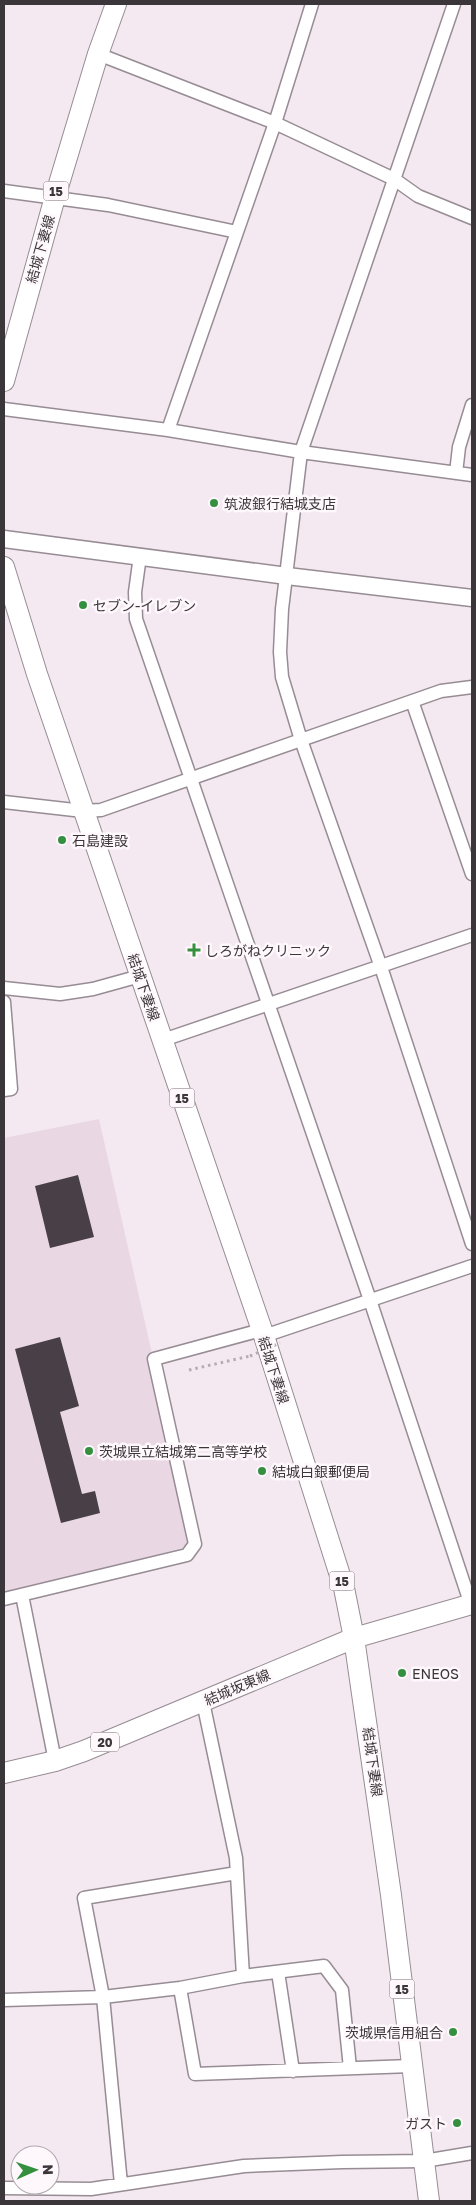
<svg xmlns="http://www.w3.org/2000/svg" width="476" height="2205" font-family="'Golos Text','Noto Sans JP',sans-serif">
	<rect width="100%" height="100%" fill="#f4e8f1"/>
	<path fill="#e9d7e4" d="M99,1119L195,1544L4,1599V1138Z"/>
	<path fill="#494047" d="M78,1175L94,1237L50,1248L35,1186Z
		M60,1337L79,1406L60,1412L82,1494L95,1491L100,1513L61,1523L15,1349Z"/>
	<g fill="none" stroke-linecap="round" stroke-linejoin="round">
		<g stroke="#978c94" stroke-width="15">
			<path id="minor" d="M454,4L301,452L282,609L280,652L282,677L301,740L381,967L472,1244
				M98,54L275,123L394,179L418,196L472,218
				M4,191L108,205L237,232
				M4,409L168,430L301,452L472,475
				M168,430L275,123L312,4
				M456,473L459,447L472,405
				M140,556L135,592L136,619L370,1300L471,1605
				M412,701L472,874
				M4,802L83,811L101,810L441,691L472,687
				M4,988L60,994L93,989L140,976
				M4,1002L11,1089L4,1090
				M163,1040L472,935
				M264,1336L472,1266
				M22,1595L55,1761
				M4,1599L187,1555L195,1544L154,1359L261,1330
				M278,1972L293,2071
				M243,1976L324,1966L342,1990L350,2068
				M180,1988L195,2074L411,2066
				M4,2000L103,1997L180,1988L243,1976L236,1858L203,1702
				M121,2184L103,1997L84,1898L237,1873
				M4,2188L91,2189L244,2166L342,2162L424,2161L472,2153"/>
		</g>
		<g stroke="#978c94" stroke-width="19">
			<path id="tertiary" d="M4,539L287,576L472,598"/>
		</g>
		<g stroke="#978c94" stroke-width="22">
			<path id="primary" d="M4,381L55,197L98,54L116,4
				M4,567L37,674L264,1336L344,1588L354,1638L391,1895L429,2201
				M4,1773L55,1761L84,1751L354,1638L472,1604"/>
		</g>
		<path stroke="#b5acb3" stroke-width="3" stroke-dasharray="2.5 4" stroke-linecap="butt" d="M189,1370L250,1356"/>
		<use href="#minor" stroke="#fff" stroke-width="12"/>
		<use href="#tertiary" stroke="#fff" stroke-width="16"/>
		<use href="#primary" stroke="#fff" stroke-width="20"/>
		<path stroke="#b5acb3" stroke-width="3" stroke-dasharray="2.5 4" stroke-linecap="butt" d="M250,1356L280,1343"/>
	</g>
	<g fill="#348f3f" stroke="#fef7fc" stroke-width="2">
		<circle cx="214" cy="503" r="5"/>
		<circle cx="83" cy="605" r="5"/>
		<circle cx="62" cy="840" r="5"/>
		<path d="M191.5 942.5h5v5h5v5h-5v5h-5v-5h-5v-5h5z"/>
		<circle cx="89" cy="1451" r="5"/>
		<circle cx="262" cy="1471" r="5"/>
		<circle cx="402" cy="1673" r="5"/>
		<circle cx="453" cy="2032" r="5"/>
		<circle cx="457" cy="2123" r="5"/>
	</g>
	<g text-anchor="middle" dominant-baseline="central" stroke-width="5" stroke-linejoin="round" paint-order="stroke">
		<g fill="#fef7fc" stroke="#767074" stroke-width="1">
			<rect x="43.5" y="181.5" width="25" height="19" rx="4"/>
			<rect x="169.5" y="1088.5" width="25" height="19" rx="4"/>
			<rect x="329.5" y="1571.5" width="25" height="19" rx="4"/>
			<rect x="91" y="1732.5" width="28" height="19" rx="4"/>
			<rect x="389.5" y="1979.5" width="25" height="19" rx="4"/>
		</g>
		<g font-size="12" font-weight="bold" fill="#3b363a">
			<text x="56" y="191">15</text>
			<text x="182" y="1098">15</text>
			<text x="342" y="1581">15</text>
			<text x="105" y="1742">20</text>
			<text x="402" y="1989">15</text>
		</g>
		<g font-size="14" fill="#3b363a" stroke="#fef7fc">
			<text transform="translate(40 249) rotate(-74)">結城下妻線</text>
			<text transform="translate(144 987) rotate(71)">結城下妻線</text>
			<text transform="translate(274 1370) rotate(72)">結城下妻線</text>
			<text transform="translate(237 1687) rotate(-23)">結城坂東線</text>
			<text transform="translate(373 1762) rotate(82)">結城下妻線</text>
		</g>
		<g font-size="14" fill="#3b363a" stroke="#fef7fc" text-anchor="start">
			<text x="224" y="503">筑波銀行結城支店</text>
			<text x="93" y="605">セブン-イレブン</text>
			<text x="72" y="840">石島建設</text>
			<text x="205" y="950">しろがねクリニック</text>
			<text x="99" y="1451">茨城県立結城第二高等学校</text>
			<text x="272" y="1471">結城白銀郵便局</text>
			<text x="412" y="1673">ENEOS</text>
			<text x="443" y="2032" text-anchor="end">茨城県信用組合</text>
			<text x="447" y="2123" text-anchor="end">ガスト</text>
		</g>
	</g>
	<rect width="476" height="2205" fill="none" stroke="#3b363a" stroke-width="10"/>
	<g transform="translate(35 2170) rotate(88)"><circle r="24" fill="#fef7fc" stroke="#b0aaae"/>
	<path d="M0-4L9 19L0 12L-9 19Z" fill="#348f3f"/>
	<text y="-8" font-size="14" font-weight="bold" text-anchor="middle" fill="#3b363a">N</text>
	</g>
</svg>
